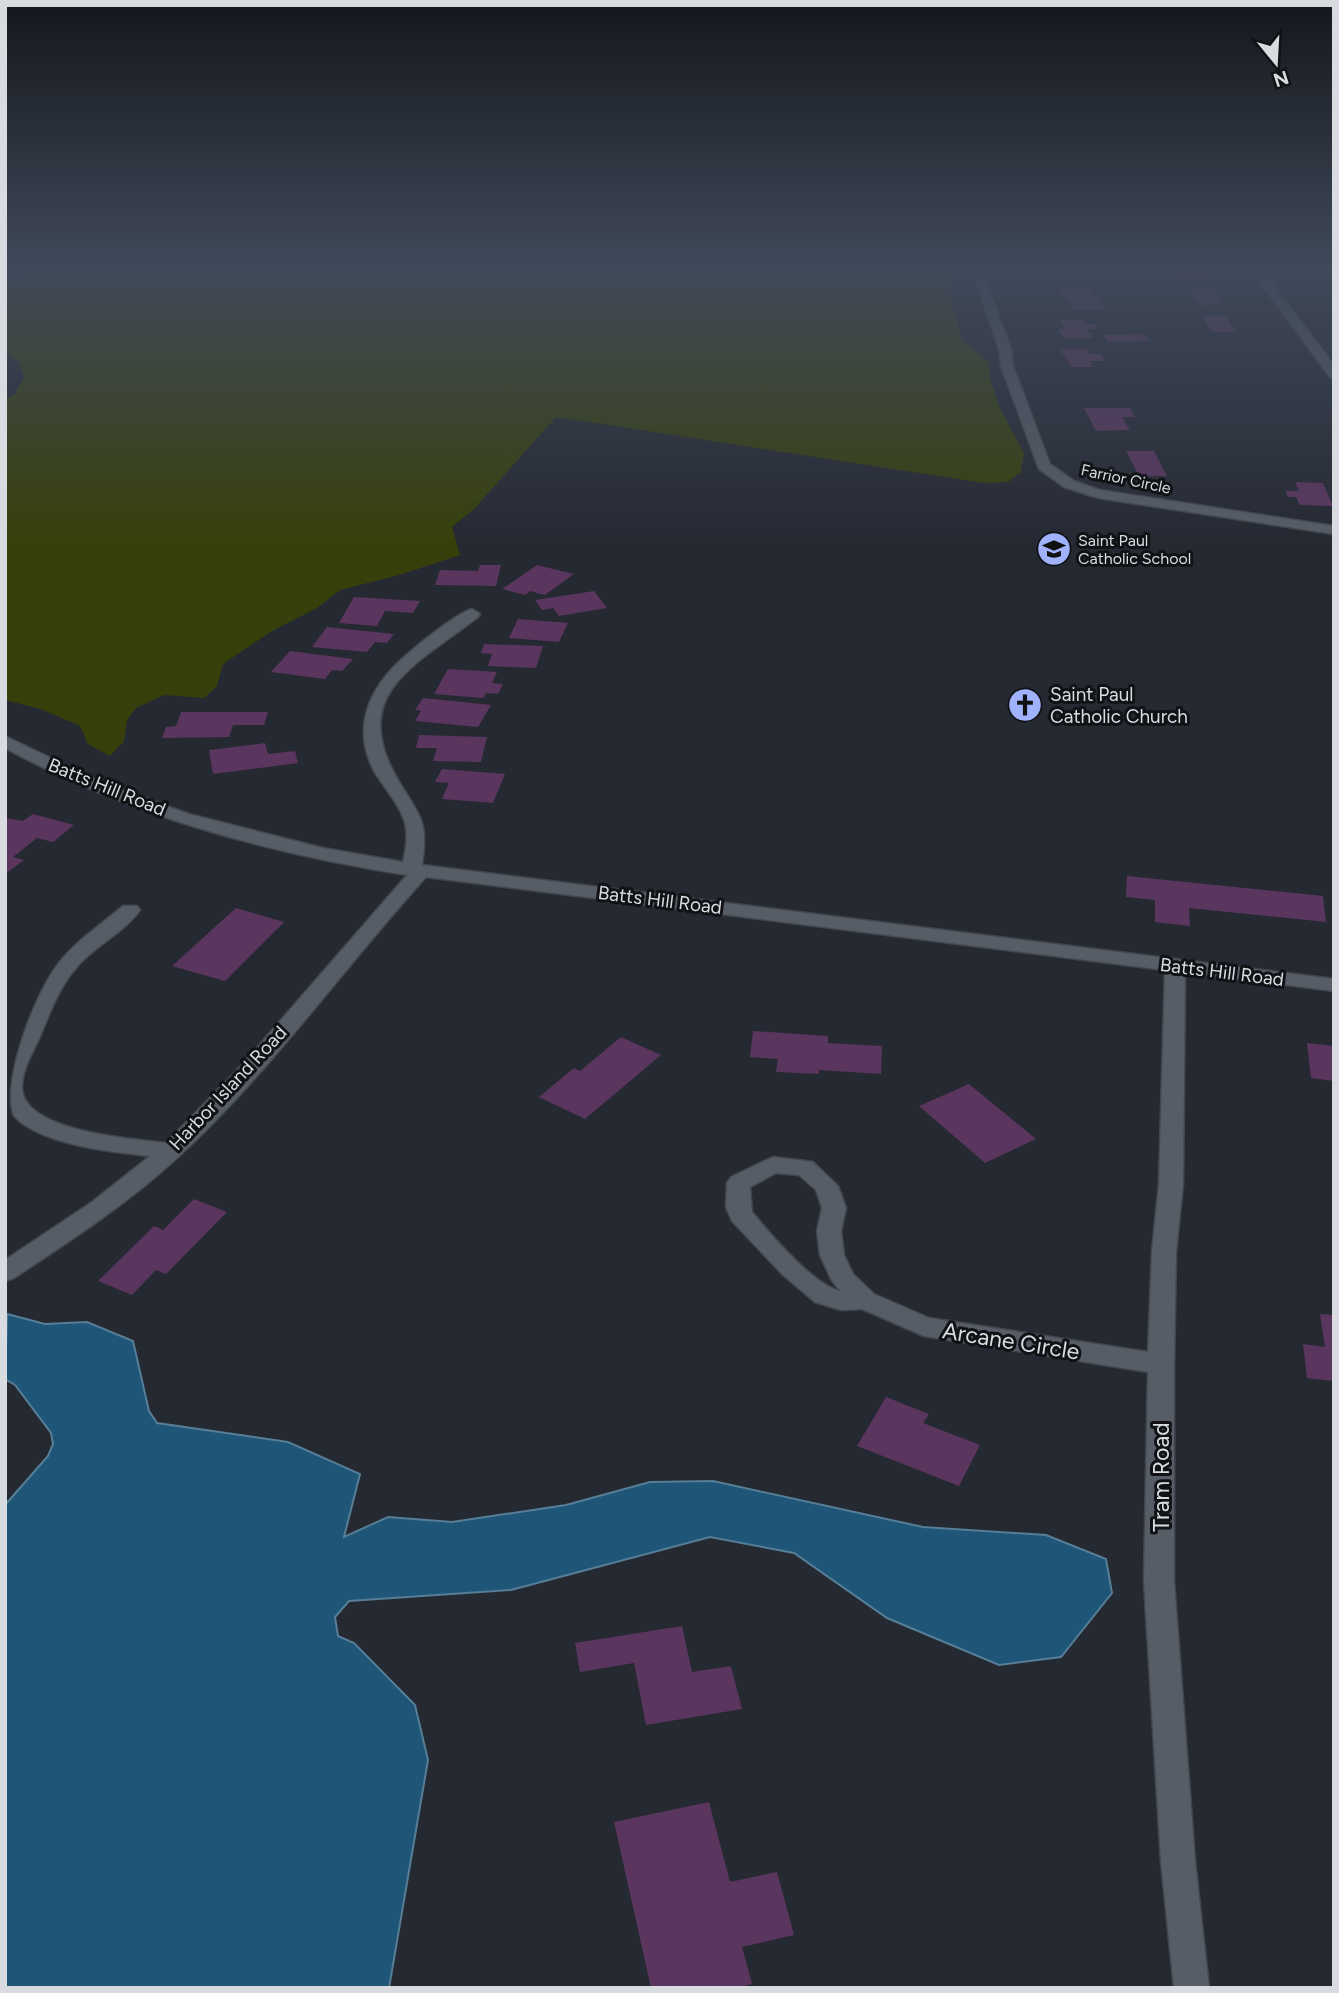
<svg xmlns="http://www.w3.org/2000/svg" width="1339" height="1993" font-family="Figtree,sans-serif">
	<rect width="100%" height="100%" fill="#252932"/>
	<path fill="#37400a" d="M45,265H942L950,270L949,293L963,341L989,362V376L999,406L1024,453L1021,472L1008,482L984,483L556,417L474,509L452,527L460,555L399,575L340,590L317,608L272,631L223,664L217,686L204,698L164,695L136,708L127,720L124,741L110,756L88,744L80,726L41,709L5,700V399L15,394L24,377L18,361L5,352V286Z"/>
	<path fill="#1f5677" stroke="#567e97" stroke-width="2" d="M7,1314L45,1324L87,1322L133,1341L149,1411L157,1423L288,1442L360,1474L344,1537L388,1517L452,1522L566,1505L650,1482L713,1481L923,1527L1046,1535L1106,1559L1112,1593L1061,1657L999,1665L887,1618L794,1553L710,1537L511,1590L349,1601L335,1617L338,1636L354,1643L415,1705L428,1760L389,1988H5V1505L48,1456L53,1444L51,1433L15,1385L5,1379Z"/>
	<path fill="#5a365e" d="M1208,266L1214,272H1203L1210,280L1180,281L1173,267Z
		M1189,289H1214L1225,304L1200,305Z
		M1059,290H1090L1105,309L1074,310Z
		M1202,316H1226L1236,332H1212Z
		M1082,319L1085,324H1095L1099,329H1086L1093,338H1064L1058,329H1065L1059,320Z
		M1145,334L1150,341L1108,342L1104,335Z
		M1060,349H1086L1090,354H1101L1105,361H1089L1093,367H1071Z
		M1084,408H1130L1135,417H1122L1130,430L1096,431Z
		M1126,451H1154L1167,476H1139Z
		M1295,482L1323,483L1333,506L1300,505L1296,497H1288L1285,491H1299Z
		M480,565H501L496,586L435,585L440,570L478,571Z
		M537,565L574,574L545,595L530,591L525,595L502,589Z
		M594,591L607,608L559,616L553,608L542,610L535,600Z
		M354,597L420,601L413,613L385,611L377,626L339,623Z
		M518,619L568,623L559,642L509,638Z
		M327,627L394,634L387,643L375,642L367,652L312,647Z
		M484,644L543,646L536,668L488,666L492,654L481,653Z
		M290,651L353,659L342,671L332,670L325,679L271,672Z
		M448,669L497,672L492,683L503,684L498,694L486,693L483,698L434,694Z
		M423,698L491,705L478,727L415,721L421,711L415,710Z
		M181,712H268L264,725H233L229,737L162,738L166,727L176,726Z
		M419,735L487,737L481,762L433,761L437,748H416Z
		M265,743L268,754L295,751L298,763L213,774L209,750Z
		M442,769L505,774L493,803L442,799L449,783L435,782Z
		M33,814L74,825L53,842L37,838L13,857L24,860L5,874V818L23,821Z
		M1127,876L1323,896L1326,922L1189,908L1190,926L1155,922V900L1126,897Z
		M236,908L284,922L225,981L172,966Z
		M753,1031L828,1036V1043L882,1046L881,1074L819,1070V1074L776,1072L778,1059L750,1057Z
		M621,1037L661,1055L585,1119L539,1097L574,1068L580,1071Z
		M1307,1043L1334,1046V1081L1311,1078Z
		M969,1084L1036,1139L985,1163L919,1106Z
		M194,1199L227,1212L166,1274L156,1270L132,1295L98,1281L154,1226L163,1230Z
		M1320,1314L1334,1315V1381L1307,1378L1303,1344L1325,1347Z
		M886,1397L929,1414L923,1423L980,1445L959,1486L857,1446Z
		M682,1626L692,1672L731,1666L742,1709L646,1725L634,1663L580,1672L575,1643Z
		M709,1802L730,1882L777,1872L794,1935L742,1947L752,1984L737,1988H651L614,1822Z"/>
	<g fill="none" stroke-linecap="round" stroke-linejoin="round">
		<g stroke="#43474d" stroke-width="3">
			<path id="minor" d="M970,265H980L1011,349L1013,366L1050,464L1074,481L1100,490L1334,526V534L1098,498L1064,487L1039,469L1001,366L999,349Z
				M1247,265H1258L1334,365V378L1330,377Z
				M472,609L480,614L478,617C414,667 345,694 401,785C422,819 428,823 422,865L1334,979V991L1185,972L1183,1184L1176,1252L1174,1364V1581L1195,1861L1209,1988H1174L1161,1861L1144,1581L1148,1372L924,1336L862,1309L841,1310L815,1302L782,1274L732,1221L726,1207L727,1183L731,1177L773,1157L813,1162L838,1186L846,1208L841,1231L844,1255L853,1274L874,1294L929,1318L1148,1352L1152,1252L1159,1184L1165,970L426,877C342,970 269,1074 176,1159C127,1204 70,1241 14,1278L5,1281V1260L92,1202L150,1156C112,1152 41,1145 14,1116C0,1083 37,986 63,958C80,938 103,923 123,906H137L140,910C124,933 94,946 76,968C59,987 49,1015 39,1039C32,1053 21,1073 22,1089C25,1132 134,1139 166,1143L241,1066L407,875C268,853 130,816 5,748V736L98,781L189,814L323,848L403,862C406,849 409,833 404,820C398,801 382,786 373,769C350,723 373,682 410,652C422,641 458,613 472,609ZM776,1173L799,1175L816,1190L822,1208L817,1231L820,1255L831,1279L840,1291C812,1284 771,1235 752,1212L750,1187Z"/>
		</g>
		<use href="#minor" fill="#575d66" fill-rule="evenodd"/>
	</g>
	<linearGradient id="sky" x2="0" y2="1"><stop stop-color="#14171c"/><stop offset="0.49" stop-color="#40495a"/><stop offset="1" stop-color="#40495a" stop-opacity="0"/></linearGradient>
	<rect width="1339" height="544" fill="url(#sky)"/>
	<defs>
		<g id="school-disc" transform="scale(1.75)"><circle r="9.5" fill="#a1b2fd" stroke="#101216"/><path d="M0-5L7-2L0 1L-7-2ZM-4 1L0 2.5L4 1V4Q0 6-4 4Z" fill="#111"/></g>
		<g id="church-disc" transform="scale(1.75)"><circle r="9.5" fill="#a1b2fd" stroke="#101216"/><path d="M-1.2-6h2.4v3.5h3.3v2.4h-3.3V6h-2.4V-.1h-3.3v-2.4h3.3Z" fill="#111"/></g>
	</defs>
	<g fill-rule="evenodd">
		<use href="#school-disc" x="1054" y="549"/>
		<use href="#church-disc" x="1025" y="705"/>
	</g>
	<g text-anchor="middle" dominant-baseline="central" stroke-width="6" stroke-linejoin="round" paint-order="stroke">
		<g font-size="16" fill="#d8dce1" stroke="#101216">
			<text transform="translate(1126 479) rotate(12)">Farrior Circle</text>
		</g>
		<g font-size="16" fill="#d8dce1" stroke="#101216" text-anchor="start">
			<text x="1078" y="540">Saint Paul<tspan x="1078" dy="18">Catholic School</tspan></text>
		</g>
		<g font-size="19" fill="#d8dce1" stroke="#101216" text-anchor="start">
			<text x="1050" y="694">Saint Paul<tspan x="1050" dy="22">Catholic Church</tspan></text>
		</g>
		<g font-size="19" fill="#d8dce1" stroke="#101216">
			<text transform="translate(107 787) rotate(22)">Batts Hill Road</text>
			<text transform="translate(660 900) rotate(7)">Batts Hill Road</text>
			<text transform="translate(1222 972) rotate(7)">Batts Hill Road</text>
			<text transform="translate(228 1088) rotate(-47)">Harbor Island Road</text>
		</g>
		<g font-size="23" fill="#d8dce1" stroke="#101216">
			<text transform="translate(1011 1341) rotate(9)">Arcane Circle</text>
			<text transform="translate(1161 1477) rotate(-90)">Tram Road</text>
		</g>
	</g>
	<rect width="1339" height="1993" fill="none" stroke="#d8dce1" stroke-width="14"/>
	<g transform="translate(1276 63) rotate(162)" stroke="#101216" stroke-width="5" paint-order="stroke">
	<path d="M0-5L12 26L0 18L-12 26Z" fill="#d8dce1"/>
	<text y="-10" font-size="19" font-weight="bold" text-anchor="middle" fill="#d8dce1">N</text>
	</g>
</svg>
